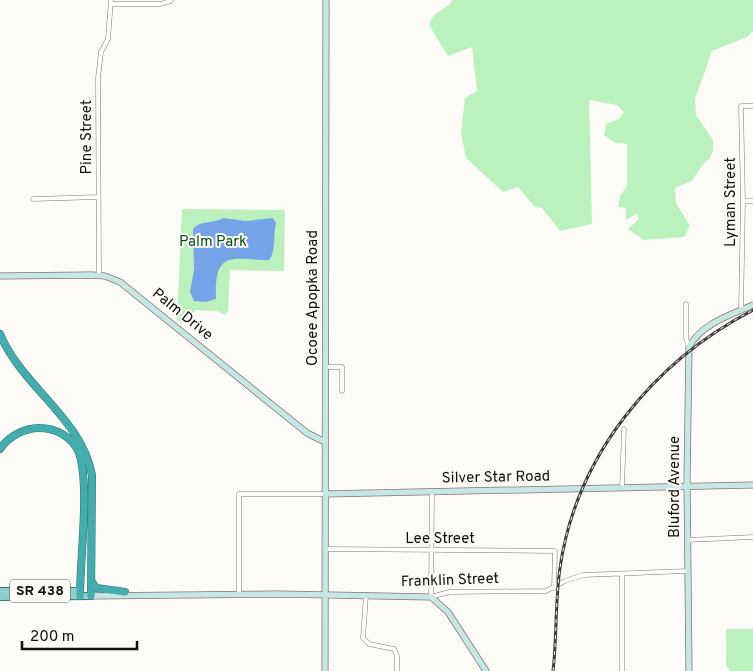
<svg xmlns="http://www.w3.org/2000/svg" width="753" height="671" font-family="Overpass,sans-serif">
	<rect width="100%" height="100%" fill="#fdfbf8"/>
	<path fill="#bbf1bd" d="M453,0H753V31L747,37L712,51L695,99L696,115L713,140V150L710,158L703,164L692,181L675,188L676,203L690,226L684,237L644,240L628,229L639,219L636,214L626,220V208L618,207L620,196L627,186V144L615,143L604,135L606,124L619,119L624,112L617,105L589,100L592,224L560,231L542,208L535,207L518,187L503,192L466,158L461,132L465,98L477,91L472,47L448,56L429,25C431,12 447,10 453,0Z
		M182,209L285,210L284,271L230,270L228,311L225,315L217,311L196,310L183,324L177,320Z
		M726,629H753V671H730L726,665Z"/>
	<path fill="#77a4e8" d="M223,218L246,221L273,218L276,223C273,234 276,252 269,260C233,260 214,248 216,299L206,302L194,301L190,292L194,270L193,229C200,220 213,224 223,218Z"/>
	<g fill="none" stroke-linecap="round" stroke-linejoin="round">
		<g stroke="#82776c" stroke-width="5">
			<path id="street" d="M111,4H160L171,1
				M33,199L98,197
				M743,201H753
				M99,276L98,78L101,52L108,39L111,0
				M686,304V338L689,347
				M741,311L743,201L741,106H753
				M325,367H342V391
				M622,488L624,429
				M432,492L431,597L449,592L546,591L565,581L583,575L687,571
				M687,540L753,537
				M325,549L555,551L554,588
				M239,594V494H325
				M366,595L363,638L369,644L394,649L397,656V671
				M622,671V574"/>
		</g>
		<g stroke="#82776c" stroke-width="7">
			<path id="secondary" d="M0,276L92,275L105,276L120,282L307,433L325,442
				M325,494L753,485
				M91,596L278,594L431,597L448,612L486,671
				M325,671L326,0
				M689,671L687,480L689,347C701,324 730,315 753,305"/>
		</g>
		<g stroke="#337574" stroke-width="8">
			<path id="primary" d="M0,591H80
				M0,597L91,596"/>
		</g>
		<g stroke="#337574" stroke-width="8">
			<path id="highway" d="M0,334C22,387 81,417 92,475L91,596
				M0,449C8,437 24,428 39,428C56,428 73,437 79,453C90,485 80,559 80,596
				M91,580L96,588L125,592"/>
		</g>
		<use href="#street" stroke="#fff" stroke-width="4"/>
		<use href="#secondary" stroke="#c7e6e6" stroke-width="5.5"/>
		<use href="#primary" stroke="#8fcdce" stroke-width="6"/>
		<use href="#highway" stroke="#45acad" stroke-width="7"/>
		<g stroke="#3f3c38" stroke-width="3">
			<path id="rail" d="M553,671C557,637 555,602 560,568C576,456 653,362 753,310"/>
		</g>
		<use href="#rail" stroke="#fdfbf8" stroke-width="1" stroke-dasharray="4" stroke-linecap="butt"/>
	</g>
	<g text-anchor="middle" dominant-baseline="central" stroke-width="4" stroke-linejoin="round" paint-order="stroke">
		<rect fill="#fdfbf8" stroke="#585551" stroke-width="1" x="10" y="579.5" width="60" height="23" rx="4"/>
		<g font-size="14" font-weight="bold" fill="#120e0a">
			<text x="40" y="591">SR 438</text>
		</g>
		<g font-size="15" fill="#120e0a" stroke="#fdfbf8">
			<text transform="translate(87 137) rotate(-90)">Pine Street</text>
			<text transform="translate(731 202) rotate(-90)">Lyman Street</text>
			<text transform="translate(313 298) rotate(-90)">Ocoee Apopka Road</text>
			<text transform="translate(182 315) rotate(39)">Palm Drive</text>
			<text transform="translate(496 478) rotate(-1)">Silver Star Road</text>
			<text transform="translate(675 487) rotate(-90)">Bluford Avenue</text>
			<text x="440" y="539">Lee Street</text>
			<text transform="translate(450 581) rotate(-2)">Franklin Street</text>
		</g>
		<g font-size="15" fill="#044f14" stroke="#fdfbf8">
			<text x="213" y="242">Palm Park</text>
		</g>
	</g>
	<path d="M22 641v8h115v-8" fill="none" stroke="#120e0a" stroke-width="2.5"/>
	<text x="30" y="641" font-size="15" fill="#120e0a" stroke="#fdfbf8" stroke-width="4" paint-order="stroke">200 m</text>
</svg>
